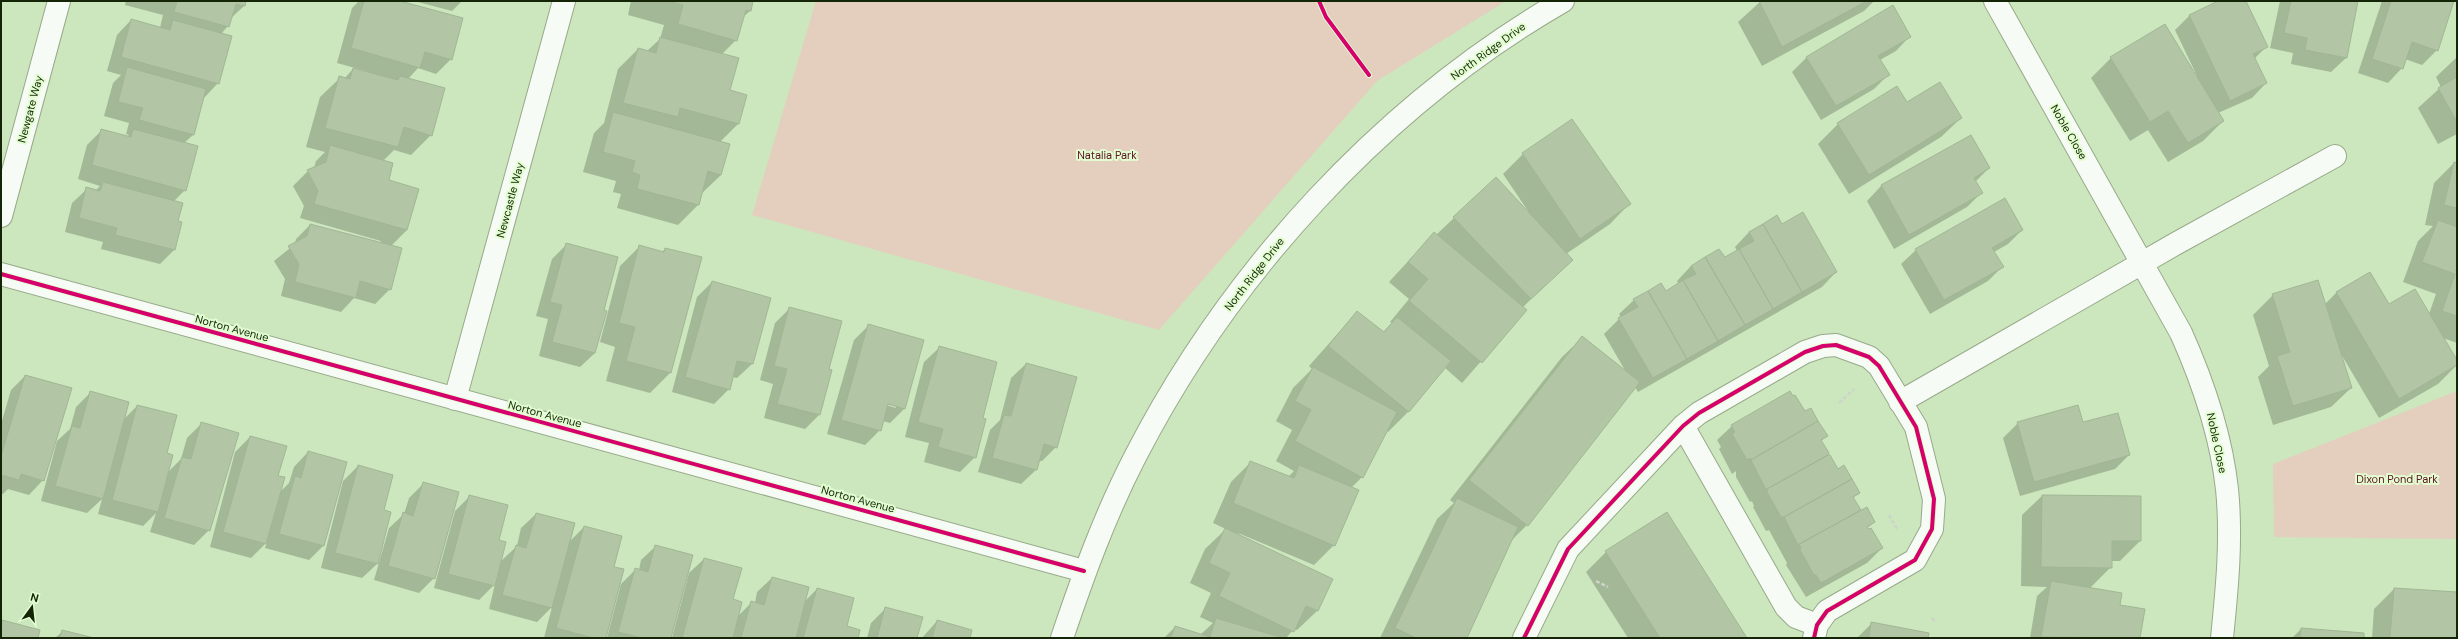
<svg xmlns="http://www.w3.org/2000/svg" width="2458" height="639" font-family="'DM Sans',sans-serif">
	<rect width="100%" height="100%" fill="#cce6bd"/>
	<path fill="#e4cfbf" d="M816,1H1506L1377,81L1159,330L752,215Z
		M2457,391V539L2274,537L2273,464Z"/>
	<path fill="#0003" fill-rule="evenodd" d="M126,1H245L244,6L230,19L228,26L221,34L218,83L204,98L193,135L184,143L185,190L173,202L177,222L181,223L174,250L160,264L101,249L103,242L65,232L72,203L87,189L96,190L100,186L78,179L87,145L102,130L127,137L129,135L126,134L129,123L104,116L113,83L121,75L107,71L117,35L131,20L160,28L163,15L125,5Z
		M359,1H396L451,59L436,74L418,68L408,79L431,135L411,155L394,150L383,161L387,181L407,230L391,246L390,289L375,304L354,298L341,312L281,296L285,279L274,261L295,244L296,239L310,225L380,243L381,241L300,218L304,206L293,186L308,171L314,168L316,161L325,152L306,147L320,97L340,78L344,79L353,69L365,73L366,71L337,63L352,8Z
		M414,1H462L452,11Z
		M631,1H752L750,11L742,18L736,40L722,54L738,124L720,142L721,175L700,195L698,205L678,225L617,208L621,194L613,192L616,181L583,172L594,133L604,123L618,69L638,49L647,51L660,39L664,25L628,15Z
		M1761,1H1874L1864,11L1762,66L1738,22Z
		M2220,1H2245L2267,46L2254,59L2266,83L2252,98L2218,113L2223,121L2203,141L2168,162L2148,130L2130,141L2091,78L2111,58L2197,76L2175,30L2189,16Z
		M2280,1H2357L2346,58L2331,72L2291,64L2293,53L2270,48Z
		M2382,1H2453L2437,50L2422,65L2405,59L2402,68L2388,83L2358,73Z
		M1910,36L1896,51L1880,60L1888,75L1874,89L1821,120L1792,72L1807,57Z
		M2457,57V134L2438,144L2418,108L2441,87L2436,77Z
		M1961,118L1941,137L1849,194L1818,144L1838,124Z
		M1572,121L1629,204L1610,224L1566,254L1552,279L1522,308L1526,310L1462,383L1444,367L1408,412L1388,432L1387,430L1362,477L1351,488L1334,545L1314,565L1238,533L1317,611L1297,630L1294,629L1286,638H1164L1175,627L1200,635L1213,623L1200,617L1211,593L1190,583L1205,549L1226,529L1213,523L1231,482L1251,462L1288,477L1294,471L1276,461L1292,430L1276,421L1293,388L1312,369L1309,366L1357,312L1383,332L1392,323L1390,322L1409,299L1389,282L1434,233L1436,235L1454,218L1528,211L1503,174L1523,154Z
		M1971,136L1989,168L1975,182L1981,193L1967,207L1894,249L1867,201L1881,186Z
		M2454,163L2457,164V343L2443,338L2457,365L2438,384L2379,418L2341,354L2351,388L2331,407L2273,425L2258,377L2269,366L2253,315L2273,295L2325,304L2337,292L2429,314L2436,294L2403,282L2418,241L2433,226L2425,225L2434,183Z
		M1777,216L1782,225L1836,272L1822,287L1638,392L1635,387L1527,525L1509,543L1466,638H1380L1437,519L1454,503L1450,500L1562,357L1582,338L1626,372L1604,334L1621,317L1619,314L1634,300L1665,292L1679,284L1677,281L1691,266L1724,258L1737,251L1735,247L1749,232Z
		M2022,230L2008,244L1994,252L2002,267L1988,281L1930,314L1901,264L1916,250Z
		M567,244L602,310L595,353L580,367L539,356L548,319L536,316L552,259Z
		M640,246L662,252L665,249L700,258L670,373L650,393L606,381L615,347L600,342L620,266Z
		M712,282L752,364L737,378L732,377L729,389L714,404L672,392L697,297Z
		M790,308L827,370L819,415L805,429L764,418L773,384L760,380L775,323Z
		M868,326L904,409L890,423L883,421L880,430L865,445L827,434L854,340ZM884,402L896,405V408L883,404Z
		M939,348L982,418L975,457L960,472L924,462L929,443L905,437L924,362Z
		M1026,364L1056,447L1042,461H1038L1036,470L1021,484L978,472L990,430L1000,420L1011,378Z
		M25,376L43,480L29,495L8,489L3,494L1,493V424L11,390Z
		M90,393L123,420L137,406L165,454L168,472L181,459L187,438L202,423L209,530L194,545L150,532L156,513L143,526L98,514L102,499L87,513L41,501L57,441L70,429L76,407Z
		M1804,412L1827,436L1821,441L1826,457L1859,493L1853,498L1860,511L1874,522L1867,528L1882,548L1867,563L1806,597L1786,565L1787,563L1769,530L1766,531L1753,507L1754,506L1752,501L1750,502L1736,477V471L1732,474L1719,449L1721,447L1717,440L1732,426Z
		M2018,423L2082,424L2129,455L2115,469L2020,496L2003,438Z
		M250,437L277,476L279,493L289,483L294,467L308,452L323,546L309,560L265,548L267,542L251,558L210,547L235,452Z
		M358,466L383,511L377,564L362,578L321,568L343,481Z
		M423,484L434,578L419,593L374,580L389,528L404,514L409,498Z
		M470,496L498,541L500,562L517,546L521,528L536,514L569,542L584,527L612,567L605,638H544L552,607L537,622L489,609L495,584L479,600L434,588L455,511Z
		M2042,496L2140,541L2120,561H2111V567L2090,588L2119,606L2144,610L2139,638H2030L2037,596L2047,587L2021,586L2022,515Z
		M656,546L669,638H607L621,584L636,569L639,570L641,560Z
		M1606,552L1745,638H1628L1586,572Z
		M704,559L732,600L737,617L752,602L755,603L757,592L772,578L804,602L817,589L857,638H672L689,573Z
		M2394,589L2457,593V638H2372L2374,609Z
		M886,608L916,638H867L871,623Z
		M1,620L39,631L37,638H1Z
		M937,621L969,638H922Z
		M1872,623L1927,638H1857Z
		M2301,629L2363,638H2292Z
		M63,631L89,638H55Z"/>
	<path fill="#b2c6a5" stroke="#a1b695" d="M177,1H246L245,6L236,4L229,27L174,12Z
		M364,1H400L463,18L452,60L425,52L420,68L351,48Z
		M668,1H753L751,11L746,10L737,41L678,24L683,5Z
		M1759,1H1867L1782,47Z
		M2218,1H2246L2268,47L2253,54L2267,83L2230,101L2189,15Z
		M2291,1H2358L2347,58L2305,50L2307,38L2284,33Z
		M2391,1H2454L2438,51L2412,42L2403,69L2372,59Z
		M1893,5L1911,37L1878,56L1890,75L1836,106L1806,57Z
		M131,19L170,30L173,20L232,36L219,84L121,57Z
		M2165,24L2224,121L2188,143L2168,111L2150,122L2110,57Z
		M660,37L739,58L730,90L747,95L739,124L680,108L678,117L623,103L638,48L656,53Z
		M127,67L206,89L194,135L139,120L143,108L118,102Z
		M353,68L398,80L400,76L445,88L432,136L404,127L398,147L325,128L339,76L350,79Z
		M2457,77V122L2438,88Z
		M1940,82L1962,118L1869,175L1837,123L1897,86L1907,102Z
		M613,112L730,144L721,175L708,171L699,205L637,189L640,175L632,172L635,161L603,152Z
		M1572,119L1631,204L1580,239L1522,153Z
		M101,129L131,137L133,129L198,146L186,191L92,165Z
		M1971,135L1990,168L1974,178L1983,193L1909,235L1881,185Z
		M330,145L393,163L389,180L419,189L407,230L314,204L318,191L307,170L326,162Z
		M2454,162L2457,163V208L2444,205Z
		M1496,177L1573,260L1531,299L1453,217Z
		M103,182L183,203L178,221L182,222L175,250L115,235L117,228L79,218L86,187L100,191Z
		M2005,198L2023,230L1992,248L2004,267L1944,300L1915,249Z
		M1803,212L1837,272L1802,292L1763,224L1777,215L1782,224Z
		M2438,220L2457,227V316L2442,311L2455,274L2422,262Z
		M310,224L402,248L391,290L360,281L356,298L295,282L299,264L288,246L307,236Z
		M1763,224L1802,292L1773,309L1739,249L1754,241L1749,232Z
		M1434,232L1527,310L1482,363L1409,301L1428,279L1408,262Z
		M566,243L618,257L604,310L607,311L595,353L552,342L562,305L550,302Z
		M639,245L664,252L665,248L702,257L671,373L626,361L635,327L619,323Z
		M1719,249L1725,257L1739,249L1773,309L1745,325L1705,257Z
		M1705,257L1745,325L1718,341L1683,280L1696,274L1691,266Z
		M2370,272L2389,304L2415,289L2457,360V365L2399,399L2336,292Z
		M1683,280L1718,341L1687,359L1648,291L1661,283L1666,291Z
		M2318,280L2352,388L2293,406L2277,356L2290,352L2272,294Z
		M712,281L771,298L753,364L737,361L730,390L685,377Z
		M1648,291L1687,359L1653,378L1618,318L1638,307L1633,299Z
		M789,307L842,321L829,369L832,370L820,415L777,404L787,369L774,366Z
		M1357,311L1384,332L1397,317L1451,361L1409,412L1328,346Z
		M868,324L924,340L905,409L888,404L881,431L841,420Z
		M1582,336L1640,382L1528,526L1469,480Z
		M939,346L997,362L983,418L986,419L976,458L938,447L943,429L918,422Z
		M1026,363L1077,377L1057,448L1044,444L1037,470L992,458L1004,415L1011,416Z
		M1313,367L1397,412L1363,478L1295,441L1311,410L1295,401Z
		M25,375L72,388L44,481L21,474L19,480L1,475V456Z
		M90,391L129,402L103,499L55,486L72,426L80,428Z
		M1790,391L1793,396L1795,395L1805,411L1811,408L1818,421L1751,460L1750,458L1747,460L1732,434L1735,432L1731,425Z
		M137,405L177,415L167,453L173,455L158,512L112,500Z
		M2078,405L2083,422L2118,413L2130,455L2034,482L2017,422Z
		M1818,421L1828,436L1821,440L1829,453L1828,455L1767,489L1765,488L1751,460Z
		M201,422L239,433L210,531L164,518L182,457L191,459Z
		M250,436L287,446L278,476L285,477L266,544L223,532Z
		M308,451L347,462L324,546L279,534L295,476L301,478Z
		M1828,455H1830L1838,469L1844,465L1852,479L1784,517H1781L1767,492V489Z
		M1250,461L1294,478L1299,465L1359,490L1335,546L1233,503Z
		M358,465L393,475L384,510L391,512L378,564L335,553Z
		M1852,479L1860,493L1853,497L1861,510L1798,545L1784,517Z
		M423,482L459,492L435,579L388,566L403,512L413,516Z
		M469,495L508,505L499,540L506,542L495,586L448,574Z
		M2042,495L2141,496V541H2112V568L2041,567Z
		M1457,498L1518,527L1467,638H1416L1395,628Z
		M1867,507L1875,522L1867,527L1869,529L1871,528L1883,548L1821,583L1816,575H1814L1800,550L1801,548L1799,544Z
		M1667,512L1747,638H1660L1605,551Z
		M536,513L575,523L552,608L502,595L516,545L526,548Z
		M584,526L622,536L614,567L624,569L606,638H593L556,628Z
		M1225,528L1333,579L1318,611L1306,606L1294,632L1219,596L1230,573L1209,563Z
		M655,545L693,555L671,638H642L618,632L635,568L648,572Z
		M704,558L742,568L733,599L742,602L733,638H682Z
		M772,577L809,587L796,638H741L751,601L764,605Z
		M2051,581L2122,593L2120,605L2145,609L2140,638L2041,637Z
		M817,588L854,598L847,626L860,630L858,638H803Z
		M2394,588L2457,592V638H2390Z
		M885,607L923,617L917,638H877Z
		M1216,618L1280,637V638H1171L1175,626L1210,637Z
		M2,620L40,630L38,638H1Z
		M937,620L972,630L970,638H932Z
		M1871,622L1929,633L1928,638H1869Z
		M2301,628L2364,633V638H2300Z
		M62,630L94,638H60Z"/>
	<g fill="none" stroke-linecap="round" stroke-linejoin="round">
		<g stroke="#97aa8a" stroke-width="24">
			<path id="minor" d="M1995,1L2181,333C2203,382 2221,435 2227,489C2232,539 2227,589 2222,638
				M1,216L59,1
				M1,274L1084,571
				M455,399L564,1
				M1900,402L2177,243L2335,156
				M1683,426L1786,607L1796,617L1817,625
				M1524,638L1568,549L1683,426L1699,413L1805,352L1823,346L1836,345L1869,357L1879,366L1916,427L1934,499L1932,529L1915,560L1827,611L1817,625L1814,638"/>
		</g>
		<g stroke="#97aa8a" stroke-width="24">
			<path id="tertiary" d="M1062,638C1083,576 1105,515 1135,457C1230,272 1383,105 1563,1"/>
		</g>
		<path stroke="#cdd5c8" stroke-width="2.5" stroke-dasharray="4 2" stroke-linecap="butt" d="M1839,403L1854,389
			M1889,515L1897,529
			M1596,581L1608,587
			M1932,618L1936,622"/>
		<use href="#minor" stroke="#f7fbf5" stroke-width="22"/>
		<use href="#tertiary" stroke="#f7fbf5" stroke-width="22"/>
		<g stroke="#e2fed1" stroke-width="6">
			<path id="cycleway" d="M1319,1L1326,17L1369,75
				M1,274L1084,571
				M1524,638L1568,549L1683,426L1699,413L1805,352L1823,346L1836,345L1869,357L1879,366L1916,427L1934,499L1932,529L1915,560L1827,611L1817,625L1814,638"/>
		</g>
		<use href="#cycleway" stroke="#d6006c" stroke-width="4"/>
	</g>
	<g text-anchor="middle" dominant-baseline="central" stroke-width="4" stroke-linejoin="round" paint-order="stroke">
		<g font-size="11" fill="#142507" stroke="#e2fed1">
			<text transform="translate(1488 51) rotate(-36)">North Ridge Drive</text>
			<text transform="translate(30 109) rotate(-75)">Newgate Way</text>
			<text transform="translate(2069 132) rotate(60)">Noble Close</text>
			<text transform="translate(510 200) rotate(-75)">Newcastle Way</text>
			<text transform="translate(1254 274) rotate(-52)">North Ridge Drive</text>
			<text transform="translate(232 328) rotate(15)">Norton Avenue</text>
			<text transform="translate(545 414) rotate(15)">Norton Avenue</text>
			<text transform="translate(2217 443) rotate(78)">Noble Close</text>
			<text transform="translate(858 499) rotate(15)">Norton Avenue</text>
		</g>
		<g font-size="11" fill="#5f1022" stroke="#e2fed1">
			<text x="1107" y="155">Natalia Park</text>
			<text x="2397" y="479">Dixon Pond Park</text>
		</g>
	</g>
	<rect width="2458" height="639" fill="none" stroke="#142507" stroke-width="4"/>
	<g transform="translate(32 607) rotate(15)" stroke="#e2fed1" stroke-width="3" paint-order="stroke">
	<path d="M0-3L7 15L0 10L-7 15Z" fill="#142507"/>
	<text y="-6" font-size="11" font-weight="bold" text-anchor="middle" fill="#142507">N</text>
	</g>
</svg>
